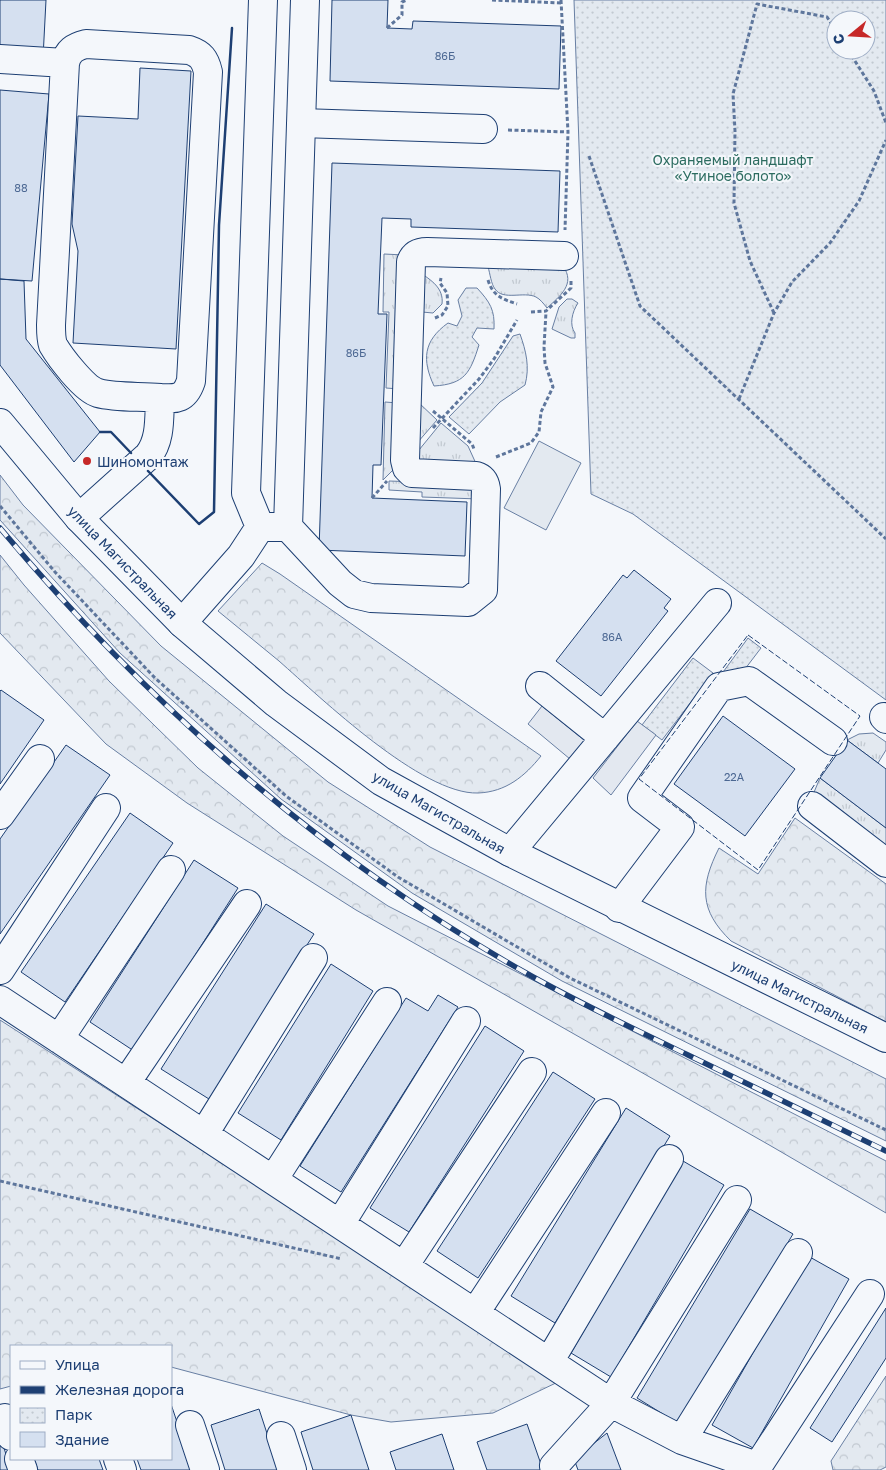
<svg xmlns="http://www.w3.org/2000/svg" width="886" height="1470" font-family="'Golos Text',sans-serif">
	<defs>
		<pattern id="grass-tufts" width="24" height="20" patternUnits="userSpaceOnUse" patternTransform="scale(1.25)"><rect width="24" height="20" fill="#e3e9f0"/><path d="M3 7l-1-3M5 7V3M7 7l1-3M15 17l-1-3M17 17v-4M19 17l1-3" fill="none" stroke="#c2c9d1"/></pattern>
		<pattern id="forest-crowns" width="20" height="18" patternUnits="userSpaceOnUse" patternTransform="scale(1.25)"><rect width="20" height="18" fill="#e3e9f0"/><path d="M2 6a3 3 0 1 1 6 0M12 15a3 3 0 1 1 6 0" fill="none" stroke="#c2c9d1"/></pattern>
		<pattern id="park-dots" width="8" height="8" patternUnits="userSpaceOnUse" patternTransform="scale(1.25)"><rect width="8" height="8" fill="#e3e9f0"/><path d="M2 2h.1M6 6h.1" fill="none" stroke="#c2c9d1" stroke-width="1.8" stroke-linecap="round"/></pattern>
	</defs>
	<rect width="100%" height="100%" fill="#f4f7fb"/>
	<path fill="url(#grass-tufts)" stroke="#687fa3" d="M384,254L404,255L399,389L386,388L389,312H383Z
		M563,266C576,284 560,296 547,308C544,304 540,299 536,297C524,291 503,301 495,289C491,284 490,273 488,267Z
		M419,272C431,280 444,288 442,304L433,313L422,312Z
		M567,299H572L578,303C572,312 569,325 575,333V338H571L552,329L559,307Z
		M385,402L398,403L397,466L383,480Z
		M418,402L437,420L411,450Z
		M441,423L468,446L478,468L410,461Z
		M389,481L480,484L479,499L422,497V492L389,490Z
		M873,733L886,742V750L878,763L847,740L859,734Z
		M820,778L886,828V852L812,797Z"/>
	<path fill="url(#forest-crowns)" stroke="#687fa3" d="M0,475L23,505L161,646L328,782L430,847L886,1079V1141L562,981L412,893L281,799L120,653L0,520Z
		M0,555L24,585L109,681L198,768L283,836L388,906L886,1161V1213L771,1146L356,910L187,803L106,744L0,633Z
		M262,563L280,574L541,756C525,776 506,792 478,793C422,795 321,698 279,661C259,644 238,628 218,611Z
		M795,818L886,884V1022L731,941C699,910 700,886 719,848L758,874Z
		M0,1020L560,1381L493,1413L391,1422L351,1415L171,1367V1346H11V1386L0,1389Z
		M886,1376V1467L880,1470H833L831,1461Z"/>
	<path fill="url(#park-dots)" stroke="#687fa3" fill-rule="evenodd" d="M574,0H886V700L633,514L591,494ZM836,20H866V50H836Z
		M466,288H477C490,302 495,310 494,329L477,328L472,337L479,345C470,373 465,384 434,386C422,360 423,341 448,323L457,326L462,316L458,300Z
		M520,334C526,351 530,367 525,385L500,402L469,434L449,417L482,383L513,336Z
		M748,638L761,648L745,669L718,679Z
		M693,658L713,673L662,740L642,725Z"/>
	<path fill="#e3e9f0" stroke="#687fa3" d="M539,441L581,463L546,530L504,508Z"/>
	<path fill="#e3e8f0" stroke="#687fa3" d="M542,706L585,741L570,759L528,724Z
		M637,721L656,735L611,795L593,778Z"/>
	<path fill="#d5e0f0" stroke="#1d3f73" d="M0,0H46L43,58L0,55Z
		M332,0H388L387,28L412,29L413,21L561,26L559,89L330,81Z
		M140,68L191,71L176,349L73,343L78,251L72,224L78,116L138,119Z
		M0,90L49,94L32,281L0,279Z
		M332,163L560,171L558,232L411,227V219L382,218L378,314H387L384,390L381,465H373L372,498L467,502L465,556L319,550Z
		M0,279L24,281L26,339L100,432L74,462L0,365Z
		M634,570L671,599L664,608L668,611L601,696L556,661L623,575L627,578Z
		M1,690L44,720L0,784V691Z
		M723,716L795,769L745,836L674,784Z
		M847,740L886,769V828L820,778Z
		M66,745L110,775L0,934V839Z
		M130,813L173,843L65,1002L21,972Z
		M194,860L238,888L134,1051L90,1022Z
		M266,904L314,934L209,1099L161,1069Z
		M331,964L373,991L281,1140L238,1113Z
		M438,995L458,1007L341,1192L300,1166L406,998L428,1011Z
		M485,1026L524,1051L409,1232L370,1208Z
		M553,1072L595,1099L478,1278L437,1251Z
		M626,1108L670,1136L555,1323L511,1296Z
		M683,1161L724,1185L611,1377L571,1353Z
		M750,1209L793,1234L679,1424L637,1398Z
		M808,1256L849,1279L753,1448L712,1425Z
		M886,1308V1358L832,1442L810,1428Z
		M171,1404L193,1470H141L137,1459H171Z
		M259,1409L279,1470H225L211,1425Z
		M351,1415L369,1470H313L301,1432Z
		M527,1424L543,1470H487L477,1442Z
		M607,1433L621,1470H578L574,1459Z
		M442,1434L454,1470H396L390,1452Z
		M3,1445L11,1470H0V1446Z
		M34,1459H99L103,1470H38Z"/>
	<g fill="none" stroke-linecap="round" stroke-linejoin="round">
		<g stroke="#1d3f73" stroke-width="30">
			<path id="minor" d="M0,59L65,63
				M301,123L483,129
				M79,518L148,456C161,440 159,418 160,398C177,399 185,399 191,381L208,72C205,59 201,54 189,50L86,44C74,47 68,51 65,63L51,325C51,331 51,339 53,345C60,357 84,389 98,393C117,398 140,396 160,398
				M260,527L246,493L263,0
				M288,527L340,583L354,594L371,598L468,602L483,590L486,489C485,482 483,478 476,476L412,473L407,468L405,460L411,262C414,254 418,252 427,252L564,256
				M182,623L241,556L260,527H288L305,0
				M540,686L605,738
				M884,717L886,719
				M812,806L886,863
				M0,815L40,759
				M510,852L717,603
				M619,908L680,827L642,798L719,687L749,681L833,741
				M0,970L106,808
				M0,1000L611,1403L682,1440L745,1462L758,1470
				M59,1039L171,870
				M126,1083L247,904
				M204,1134L313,958
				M273,1180L387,1002
				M340,1224L466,1021
				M404,1266L532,1072
				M475,1313L606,1113
				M549,1362L669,1159
				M5,1418L11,1436
				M190,1425L205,1470
				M281,1436L292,1470
				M682,1440L798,1253
				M19,1459L23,1470
				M118,1459L122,1470
				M756,1469L870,1294
				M555,1470L554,1466L611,1403L737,1200"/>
		</g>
		<g stroke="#1d3f73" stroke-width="30">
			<path id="major" d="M0,423L79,518L182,623L276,703L381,781L510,852L886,1038"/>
		</g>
		<path stroke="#5e769c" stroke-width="3" stroke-dasharray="4 2.5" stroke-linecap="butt" d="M492,0L562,3
			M561,0L568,132L565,230
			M387,28L402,15V2L407,0
			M848,50L874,91L886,123
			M508,130L568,132
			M589,156L640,306L886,539
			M488,280C493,296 502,299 517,304
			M531,312L546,311L571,288V281
			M774,313L750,261L734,203L735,131L733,94L757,4L827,17L836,31
			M435,318L442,315L448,306L447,293L440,283L441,278
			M739,399L774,313L792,282L830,243L859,201L886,140
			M433,411L472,444L474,449
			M433,428L479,379L494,359L517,320
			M496,457L531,443L539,432L541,412L553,387L545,363L544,347L546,312
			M372,498L387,481
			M0,506L55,572L155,678L286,796L398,877L570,978L886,1130
			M0,1181L342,1259"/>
		<use href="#minor" stroke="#f4f7fb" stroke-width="28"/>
		<use href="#major" stroke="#f4f7fb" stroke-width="28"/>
		<g stroke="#1d3f73" stroke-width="5.5">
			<path id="rail" d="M0,528C150,707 323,858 526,973C579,1003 634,1029 688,1055C754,1087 820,1119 886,1151"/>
		</g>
		<use href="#rail" stroke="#f4f7fb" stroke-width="4" stroke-dasharray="11" stroke-linecap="butt"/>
		<path stroke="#1d3f73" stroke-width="1" stroke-dasharray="6 2.5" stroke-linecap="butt" d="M748,635L860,716L758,870L639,779Z"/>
		<path stroke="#1d3f73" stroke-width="2.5" d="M100,432H111L131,453
			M148,471L199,524L214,512L219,225L232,28"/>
	</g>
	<circle fill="#c62828" stroke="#f4f7fb" stroke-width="2" cx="87" cy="461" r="5"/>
	<g text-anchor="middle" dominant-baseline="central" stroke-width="4" stroke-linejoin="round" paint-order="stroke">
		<g font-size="11" fill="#4b6792">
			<text x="445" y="55">86Б</text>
			<text x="21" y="187">88</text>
			<text x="356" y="352">86Б</text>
			<text x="612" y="636">86А</text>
			<text x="734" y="776">22А</text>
		</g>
		<g font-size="14" fill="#2c6c60" stroke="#f4f7fb">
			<text x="733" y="159">Охраняемый ландшафт<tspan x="733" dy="16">«Утиное болото»</tspan></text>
		</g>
		<g font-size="14" fill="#1d3f73" stroke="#f4f7fb" text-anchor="start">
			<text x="97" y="461">Шиномонтаж</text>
		</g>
		<g font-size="14" fill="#1d3f73" stroke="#f4f7fb">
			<text transform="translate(123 562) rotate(46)">улица Магистральная</text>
			<text transform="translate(439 812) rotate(30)">улица Магистральная</text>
			<text transform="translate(800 996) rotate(26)">улица Магистральная</text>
		</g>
	</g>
	<rect x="10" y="1345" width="162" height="115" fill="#f4f7fb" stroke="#9eadc5"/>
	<rect x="20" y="1361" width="25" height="8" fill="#f4f7fb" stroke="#9eadc5"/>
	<text x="55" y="1370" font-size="15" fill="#1d3f73">Улица</text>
	<rect x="20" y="1386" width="25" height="8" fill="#1d3f73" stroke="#9eadc5"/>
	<text x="55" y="1395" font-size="15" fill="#1d3f73">Железная дорога</text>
	<rect x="20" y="1408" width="25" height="15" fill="url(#park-dots)" stroke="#9eadc5"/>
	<text x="55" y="1420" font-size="15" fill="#1d3f73">Парк</text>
	<rect x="20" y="1432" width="25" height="15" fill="#d5e0f0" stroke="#9eadc5"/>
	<text x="55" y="1445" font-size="15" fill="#1d3f73">Здание</text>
	<g transform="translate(851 35) rotate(252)"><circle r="24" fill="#f4f7fb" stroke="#9eadc5"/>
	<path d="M0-4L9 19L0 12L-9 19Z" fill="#c62828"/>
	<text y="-8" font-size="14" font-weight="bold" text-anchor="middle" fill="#1d3f73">С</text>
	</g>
</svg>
